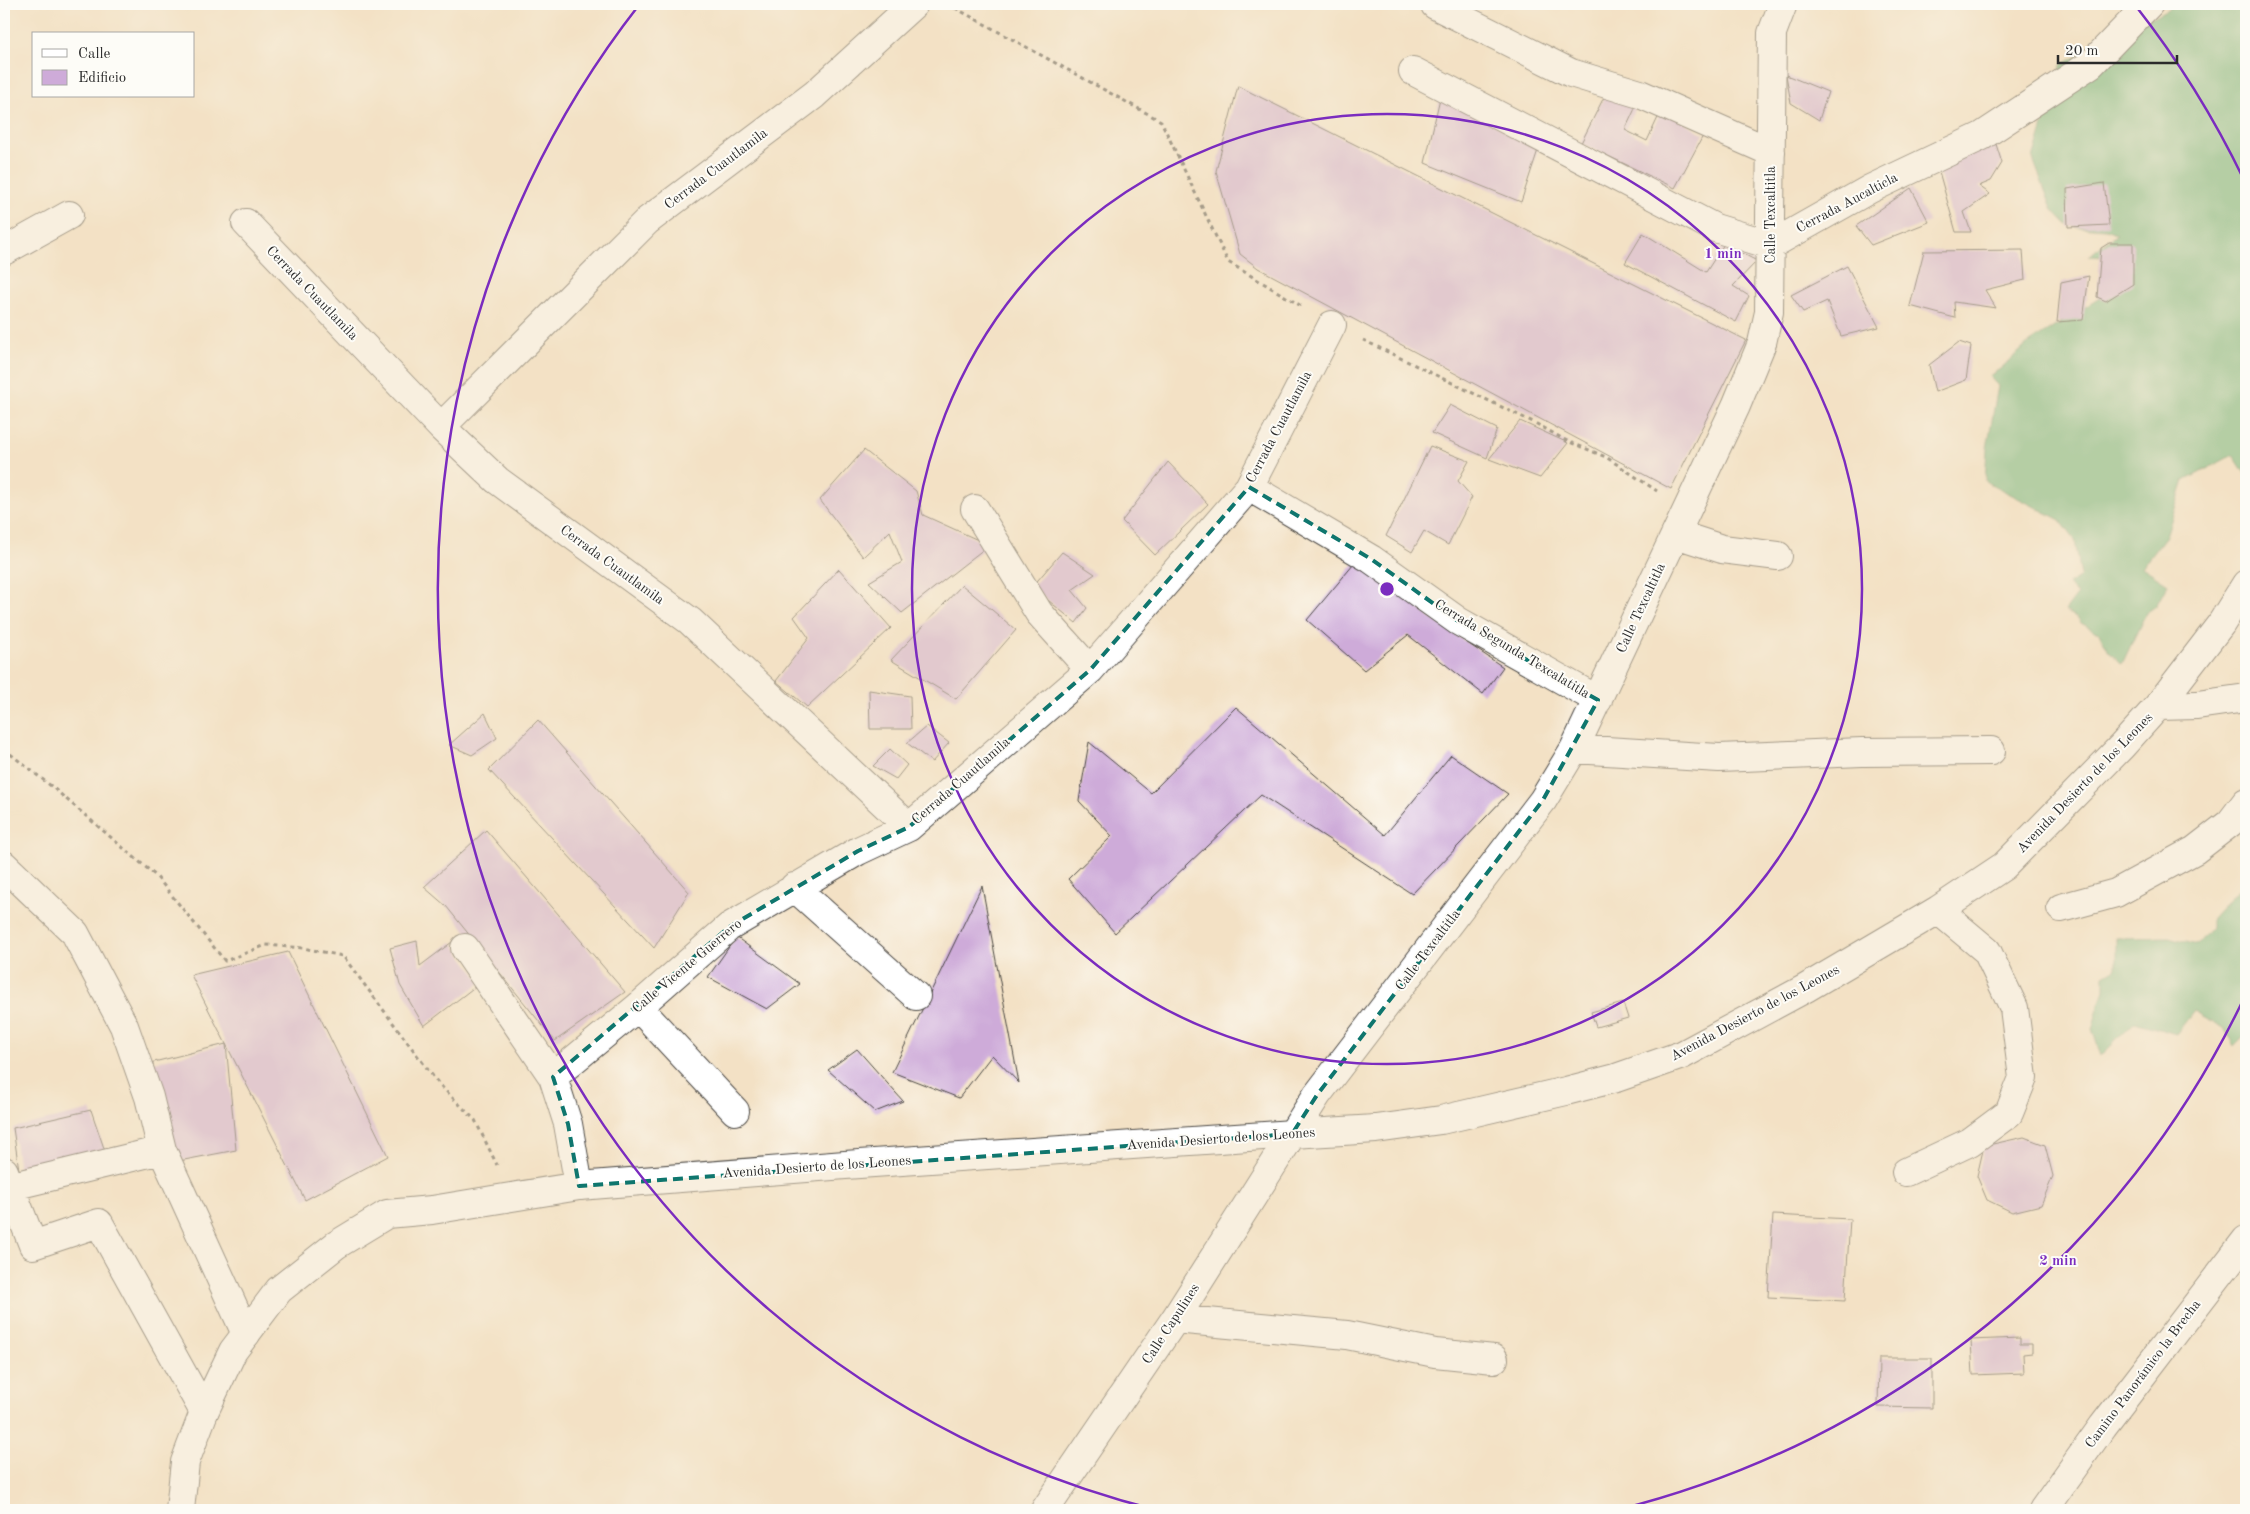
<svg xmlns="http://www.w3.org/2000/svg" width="2250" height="1514" font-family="'Old Standard TT',serif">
	<rect width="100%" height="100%" fill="#fdfcf7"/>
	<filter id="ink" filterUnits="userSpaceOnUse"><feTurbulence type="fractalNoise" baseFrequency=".02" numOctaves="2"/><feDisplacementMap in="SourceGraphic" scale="10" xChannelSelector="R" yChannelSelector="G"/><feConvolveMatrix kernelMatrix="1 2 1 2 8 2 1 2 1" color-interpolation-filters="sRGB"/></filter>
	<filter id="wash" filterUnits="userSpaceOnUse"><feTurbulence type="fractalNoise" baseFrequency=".0096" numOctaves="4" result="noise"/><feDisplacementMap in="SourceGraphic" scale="20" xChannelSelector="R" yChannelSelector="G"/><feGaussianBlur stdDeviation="1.12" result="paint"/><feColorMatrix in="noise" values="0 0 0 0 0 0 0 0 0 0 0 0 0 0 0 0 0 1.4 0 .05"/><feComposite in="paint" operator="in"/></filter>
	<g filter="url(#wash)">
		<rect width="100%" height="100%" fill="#f3e1c5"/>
		<path fill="#6ab57d" stroke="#4a7054" d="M2177,4H2246V475L2233,455L2184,481L2166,536L2142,567L2168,584L2156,606L2146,613L2122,664L2109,651L2099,633L2081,623L2078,618L2065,611L2077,595L2068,584L2081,576L2075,540L2060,520L1985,481L1987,448L1998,386L1989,376L2000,369L2029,343L2109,292L2106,257L2088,256L2117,234L2106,229L2068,226L2052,209L2033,159L2061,65Z
			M2237,891H2246V1034L2234,1046L2224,1028L2194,1011L2176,1034L2135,1022L2101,1056L2092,1029L2104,989V975L2116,968V938L2169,937L2197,945L2211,928V919Z"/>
		<g id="blocks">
			<path fill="#ceabd9" d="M1786,75L1828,92L1819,120L1791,103Z
				M1238,86L1746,340L1671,489L1258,268L1240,254L1216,171Z
				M1609,87L1639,100L1625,130L1647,141L1662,109L1704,134L1675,188L1581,143Z
				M1440,98L1539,147L1521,202L1425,163Z
				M1994,138L2002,163L1991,181L1979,186L1990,194L1964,212L1971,232H1956L1938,168Z
				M2104,183L2109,225L2068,227L2067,189Z
				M1911,188L1929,222L1871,245L1856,226Z
				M1643,233L1706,272L1724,244L1757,261L1733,286L1749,296L1736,322L1625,263Z
				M2109,243H2133V284L2106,301L2097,297L2101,248Z
				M2023,250L2025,280L1985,290L1996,308L1954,302L1955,318L1910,306L1924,251Z
				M1847,266L1879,327L1841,336L1827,301L1803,312L1791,295Z
				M2089,276L2083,320L2057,322L2061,282Z
				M1959,342L1971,346L1966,380L1935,392L1929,365Z
				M1450,405L1497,429L1487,458L1432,433Z
				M1520,421L1568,443L1540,478L1489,459Z
				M1430,446L1469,461L1458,481L1472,497L1448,545L1424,531L1412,552L1386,536Z
				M864,450L916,491L923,515L989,545L902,613L869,582L902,562L890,531L863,557L820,500Z
				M1168,462L1208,504L1155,555L1122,521Z
				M1062,552L1095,574L1072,590L1087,608L1076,623L1032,587Z
				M1359,558L1430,618L1503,667L1483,694L1408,635L1364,670L1307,620Z
				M839,569L891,628L807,707L776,681L809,638L794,617Z
				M962,585L1016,630L956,699L891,660Z
				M869,690L910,696L911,729H870Z
				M1236,707L1385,835L1451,755L1508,794L1412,894L1261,795L1115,933L1068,879L1112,836L1079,801L1089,742L1151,793Z
				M485,713L497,738L472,755L449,745Z
				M538,720L689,892L654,948L489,770Z
				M927,726L949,743L932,762L907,743Z
				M890,749L907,765L896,779L873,766Z
				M486,830L625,992L555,1041L446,906L424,887Z
				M982,886L1019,1083L992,1055L959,1098L892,1072Z
				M736,937L800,984L767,1009L708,977Z
				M417,941L420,966L452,942L481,982L424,1026L400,985L390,948Z
				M288,952L388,1156L305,1200L191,975Z
				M1623,1003L1628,1018L1596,1027L1591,1012Z
				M226,1044L236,1150L179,1161L138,1066Z
				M857,1049L903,1101L875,1112L828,1070Z
				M91,1110L109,1163L21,1184L13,1128Z
				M2024,1137L2045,1145L2053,1176L2041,1205L2012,1212L1987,1200L1977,1176L1984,1146Z
				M1773,1215L1850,1219L1845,1301L1768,1297Z
				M2020,1338V1344H2032V1353L2023,1354L2024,1373L1973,1375L1971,1340Z
				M1879,1358H1932V1408L1878,1407Z"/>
		</g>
	</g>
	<g filter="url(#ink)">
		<use href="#blocks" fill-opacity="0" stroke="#494642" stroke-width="1"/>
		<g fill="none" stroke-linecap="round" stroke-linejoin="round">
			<g stroke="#494642" stroke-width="30">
				<path id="minor" d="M1435,5L1571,73L1640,94L1771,152
					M1413,71L1715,228L1771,245L1870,189L1982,136L2091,64L2149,4
					M246,223L441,427L497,480L690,621L909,827
					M4,251L69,215
					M441,427L647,221L814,95L914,4
					M1249,487L1371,559L1458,621L1598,700
					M975,509L1039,613L1090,670
					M1676,534L1722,549L1778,556
					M2158,706L2197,705L2246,698
					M1574,749L1719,758L1862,752L1991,751
					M4,865L75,933L124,1026L149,1097L162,1150L246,1334
					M794,887L916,996
					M2061,908L2116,893L2195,850L2230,823L2246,802
					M465,948L553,1077L568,1124L579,1186
					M638,1007L735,1111
					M553,1077L638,1007L729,927L858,851L909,827L1090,670L1249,487L1332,325
					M1292,1134L1376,1129L1441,1120L1566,1091L1616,1078L1682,1055L1806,988L1938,910L2004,866L2122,746L2158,706L2221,624L2246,584
					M4,1171L33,1245L99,1223L204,1412
					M1906,1172L1970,1142L2009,1113L2023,1078L2014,1008L1987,951L1938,910
					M4,1188L162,1150
					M1175,1319L1347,1335L1435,1353L1494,1359
					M1045,1510L1175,1319L1317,1095L1543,800L1574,749L1736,406L1762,343L1769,312L1772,33L1783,4
					M2043,1510L2103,1426L2246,1240"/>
			</g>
			<g stroke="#494642" stroke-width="30">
				<path id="tertiary" d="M180,1510L185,1462L204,1412L233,1351L279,1290L336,1245L387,1214L432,1210L579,1186L845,1165L1292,1134"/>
			</g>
			<path stroke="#494642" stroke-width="3" stroke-dasharray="4 4" stroke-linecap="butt" d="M948,4L1161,121L1228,262L1303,307
				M1363,340L1535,423L1567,441L1606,457L1657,491
				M4,749L51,786L156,876L225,961L266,945L303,948L343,956L438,1083L475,1120L497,1165"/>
			<use href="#minor" stroke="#fff" stroke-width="28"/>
			<use href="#tertiary" stroke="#fff" stroke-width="28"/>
		</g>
	</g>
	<path d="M0 0H2250V1514H0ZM1249,487L1371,559L1458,621L1598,700L1543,800L1317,1095L1292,1134L579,1186L568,1124L553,1077L729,927L858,851L909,827L1090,670Z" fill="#f3e1c5" fill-opacity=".55" fill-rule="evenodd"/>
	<path fill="none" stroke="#0f766e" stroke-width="4" stroke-dasharray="10 6" stroke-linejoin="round" d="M1249,487L1371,559L1458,621L1598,700L1543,800L1317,1095L1292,1134L579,1186L568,1124L553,1077L729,927L858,851L909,827L1090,670Z"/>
	<g fill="none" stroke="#7b2cbf" stroke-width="2.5">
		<circle cx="1387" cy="589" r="475"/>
		<path d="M2244 998A949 949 0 0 1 1617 1510M1157 1510A949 949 0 0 1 639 5M2135 5A949 949 0 0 1 2244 180"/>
	</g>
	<g text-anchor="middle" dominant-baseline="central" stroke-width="4" stroke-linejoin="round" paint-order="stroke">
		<g font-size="14" fill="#2b2b2b" stroke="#fdfcf7">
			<text transform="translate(716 169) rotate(-37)">Cerrada Cuautlamila</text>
			<text transform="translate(1847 203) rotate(-28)">Cerrada Aucalticla</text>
			<text transform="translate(1771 215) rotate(-90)">Calle Texcaltitla</text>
			<text transform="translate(312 293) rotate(46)">Cerrada Cuautlamila</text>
			<text transform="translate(1279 427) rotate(-62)">Cerrada Cuautlamila</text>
			<text transform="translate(612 565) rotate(36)">Cerrada Cuautlamila</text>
			<text transform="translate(1641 608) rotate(-65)">Calle Texcaltitla</text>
			<text transform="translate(1512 649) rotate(31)">Cerrada Segunda Texcalatitla</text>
			<text transform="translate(961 781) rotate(-41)">Cerrada Cuautlamila</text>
			<text transform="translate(2085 783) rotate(-46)">Avenida Desierto de los Leones</text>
			<text transform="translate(1428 950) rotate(-53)">Calle Texcaltitla</text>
			<text transform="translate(687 966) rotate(-40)">Calle Vicente Guerrero</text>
			<text transform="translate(1755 1013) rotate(-28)">Avenida Desierto de los Leones</text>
			<text transform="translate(1221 1139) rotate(-4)">Avenida Desierto de los Leones</text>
			<text transform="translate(817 1167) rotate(-4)">Avenida Desierto de los Leones</text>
			<text transform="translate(1171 1324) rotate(-57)">Calle Capulines</text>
			<text transform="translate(2143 1374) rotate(-53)">Camino Panorámico la Brecha</text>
		</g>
	</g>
	<circle cx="1387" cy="589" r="8" fill="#7b2cbf" stroke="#fdfcf7" stroke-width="2.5"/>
	<g font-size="15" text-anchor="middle" font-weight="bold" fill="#7b2cbf" stroke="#fdfcf7" stroke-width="4" stroke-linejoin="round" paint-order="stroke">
		<text x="1723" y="258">1 min</text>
		<text x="2058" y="1265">2 min</text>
	</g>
	<rect width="2250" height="1514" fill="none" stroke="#fdfcf7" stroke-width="20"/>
	<rect x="32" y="32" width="162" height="65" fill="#fdfcf7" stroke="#a9a8a5"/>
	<rect x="42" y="49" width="25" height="8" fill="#ffffff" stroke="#a9a8a5"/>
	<text x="78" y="58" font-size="15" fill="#2b2b2b">Calle</text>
	<rect x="42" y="70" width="25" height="15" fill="#ceabd9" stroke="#a9a8a5"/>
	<text x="78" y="82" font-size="15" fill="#2b2b2b">Edificio</text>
	<path d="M2058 55v8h119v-8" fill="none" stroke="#2b2b2b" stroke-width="2.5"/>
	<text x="2065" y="55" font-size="15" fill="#2b2b2b" stroke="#fdfcf7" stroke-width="4" paint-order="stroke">20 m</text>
</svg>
